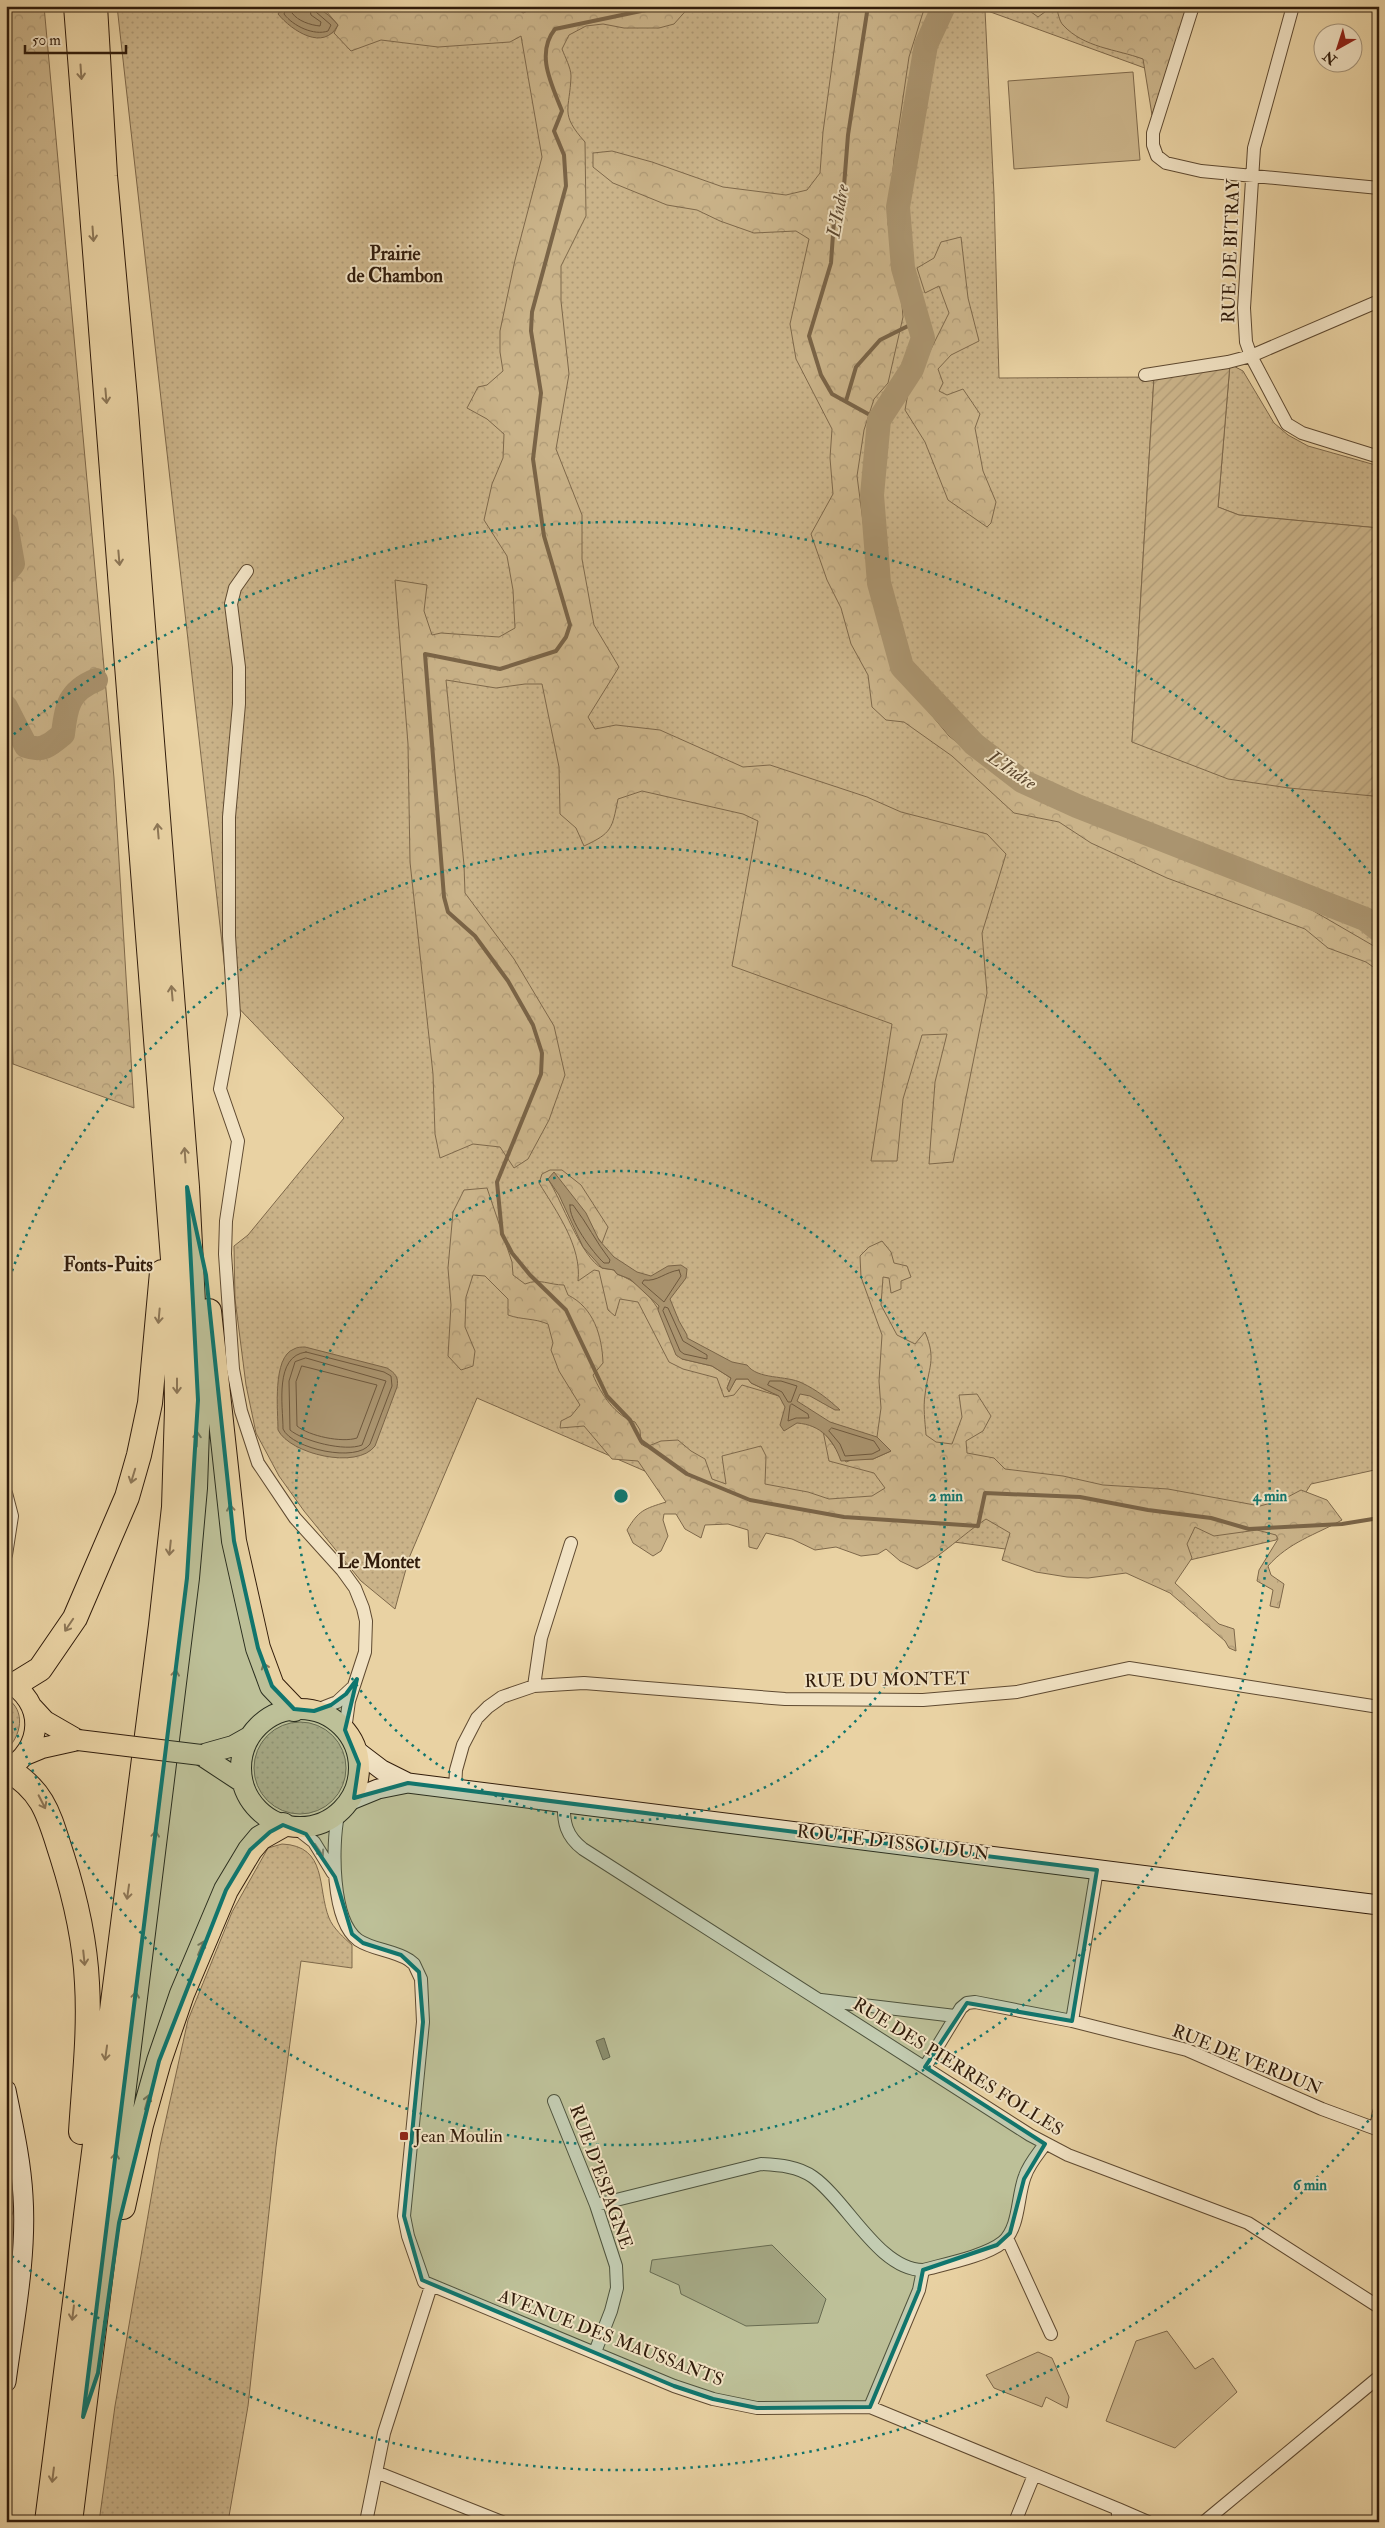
<svg xmlns="http://www.w3.org/2000/svg" width="1385" height="2528" font-family="'IM FELL Double Pica',serif">
	<defs>
		<pattern id="grass-dots" width="8" height="8" patternUnits="userSpaceOnUse" patternTransform="scale(1.25)"><rect width="8" height="8" fill="#cab389"/><path d="M2 2h.1M6 6h.1" fill="none" stroke="#ae9975" stroke-width="1.8" stroke-linecap="round"/></pattern>
		<pattern id="forest-crowns" width="20" height="18" patternUnits="userSpaceOnUse" patternTransform="scale(1.25)"><rect width="20" height="18" fill="#cab389"/><path d="M2 6a3 3 0 1 1 6 0M12 15a3 3 0 1 1 6 0" fill="none" stroke="#ae9975"/></pattern>
		<pattern id="garden-furrows" width="10" height="10" patternUnits="userSpaceOnUse" patternTransform="scale(1.25)"><rect width="10" height="10" fill="#cab389"/><path d="M-1 1l2-2M0 10L10 0M9 11l2-2" fill="none" stroke="#ae9975"/></pattern>
	</defs>
	<rect width="100%" height="100%" fill="#e9d2a3"/>
	<filter id="stains"><feTurbulence type="fractalNoise" baseFrequency=".004" numOctaves="4"/><feColorMatrix values="0 0 0 0 .2 0 0 0 0 .09 0 0 0 0 .02 0 0 0 .5 -.17"/></filter>
	<radialGradient id="worn" r=".72"><stop offset=".6" stop-color="#630" stop-opacity="0"/><stop offset="1" stop-color="#630" stop-opacity=".3"/></radialGradient>
	<path fill="url(#grass-dots)" stroke="#7e684a" d="M117,6H1187L1164,75L985,10L994,195L999,378L1154,377L1132,742L1373,796L1379,715V1469L1311,1484L1276,1540L1151,1569L852,1528L693,1492L477,1398L409,1558L395,1609L361,1581L304,1511L279,1476L256,1433L246,1385L235,1299L234,1246L248,1235L344,1118L228,997Z
		M1230,364L1243,371L1274,423L1288,435L1308,446L1379,466V528L1239,515L1218,507Z
		M6,929L9,939L13,1064L6,1062Z
		M6,1698C27,1710 21,1737 6,1750Z
		M254 1768a46 46 0 1 1 92 0a46 46 0 1 1-92 0Z
		M282,1844C328,1846 317,1888 329,1918C333,1928 344,1938 352,1945V1968L301,1961L276,2147L248,2406L228,2522H99L115,2406L160,2146L188,2020L232,1912L268,1848Z
		M6,2159L15,2207L6,2230Z"/>
	<path fill="url(#forest-crowns)" stroke="#7e684a" d="M6,6H44L114,778L134,1108L13,1064L9,939L6,929Z
		M328,6H513L523,13L539,6H690L674,24L659,28H624L603,24L586,26L569,35L562,49C565,57 571,68 571,76C570,110 559,113 585,142L586,216L561,266V301L569,374L556,449L582,515V559L594,625L619,667L588,717L595,729L616,725L660,730L743,767L770,765L867,797L901,812L987,834L1006,854L982,933L987,993L953,1162L929,1164L935,1082L947,1034L922,1035L903,1099L897,1161H871L892,1024L732,966L758,821L743,814L642,791L618,799C612,829 612,833 584,846L576,828L560,814L559,767L542,684H525L496,688L446,680L464,865L465,893L514,959L554,1026L565,1075L549,1120L528,1159L514,1168L500,1147L473,1144L440,1158L435,1134L433,1074L410,862L408,744L395,580L427,585L424,611L432,635L441,633L499,637L515,628L513,590L507,556L484,520L492,484L503,458L504,434L487,419L467,408L478,387L487,385L503,371L500,352V331L515,260L542,157L521,36L510,42L438,47L381,40L351,51L334,33L338,25L326,11Z
		M840,6H925L909,57L894,159L888,224L900,281L903,317L888,383L874,399L864,430L857,476L864,529L883,624L903,681L949,736L998,775L1072,812L1267,884L1379,949V971L1366,962L1328,948L1305,929L1167,878L1091,843L1059,822L1014,813L952,756L904,722L886,720L872,707L868,675L851,644L841,608L827,580L811,534L833,494L830,458L832,429L796,359L790,324L809,239L796,231L754,233L720,221L697,210L667,205L613,183L593,167V153L612,151L652,162L723,187L786,195L807,190L820,173L823,132Z
		M1023,6H1053L1038,17Z
		M1056,6H1188L1152,115L1143,59C1116,49 1084,48 1063,25C1059,21 1058,12 1056,6Z
		M961,237L968,298L979,341L951,355L938,369L943,383L939,391L947,395L963,389L980,414L975,428L983,471L996,502L991,523L987,527L948,500L925,442L905,410L910,382L928,355L949,313L939,286L925,293L917,268L934,258L941,242Z
		M550,1170H562L581,1185L608,1227L602,1243L548,1179C561,1199 582,1259 602,1268C605,1269 611,1269 614,1270L617,1274C655,1287 667,1326 682,1359L712,1366L731,1378L727,1388L729,1391L736,1379H748L751,1383L779,1396L742,1385L734,1395L724,1397L717,1378L683,1369L669,1362L638,1302L620,1299L615,1316L608,1310L599,1271L594,1270L578,1281C582,1247 557,1212 539,1183L542,1174Z
		M487,1188L512,1262L513,1275L525,1284C540,1278 549,1285 564,1285L568,1295C594,1308 602,1336 603,1363L593,1375C601,1394 615,1416 635,1422L640,1430L641,1444L646,1447L661,1441L678,1440L691,1451L705,1459L712,1479L726,1484L722,1456L761,1446L766,1456L765,1484L808,1492L829,1499L872,1496L885,1488L874,1473L829,1461L823,1431L846,1462L854,1459H873L891,1451L877,1437L881,1408L879,1381L882,1335L861,1277L860,1256L869,1247L882,1241L891,1252L894,1263L907,1266L911,1277L901,1281V1289L891,1293L889,1278L883,1277L881,1305L897,1335L915,1344L925,1332C937,1360 928,1368 925,1395C923,1408 925,1421 926,1435L936,1442L952,1444L962,1417L959,1395L977,1394L991,1416L983,1431L966,1441L967,1453L994,1458L1005,1469L1063,1476L1103,1485L1168,1489L1260,1506L1282,1500L1301,1490L1327,1500L1342,1520C1315,1535 1289,1542 1268,1566L1271,1575L1284,1584L1279,1608L1270,1606L1273,1590L1257,1581L1259,1570L1278,1539L1276,1535L1257,1530L1214,1536L1195,1527L1187,1544L1192,1558L1175,1583L1219,1624L1234,1629L1236,1651L1229,1648L1225,1641L1170,1593L1126,1573L1088,1578L1067,1577L1036,1572L1002,1560L1010,1533L986,1519C962,1535 943,1555 917,1569L900,1561L886,1549L878,1554L861,1556L836,1547L815,1550L792,1539L766,1533L757,1549L749,1547L748,1530L728,1524L705,1525L701,1538L685,1529L676,1514H664L663,1520L668,1536L661,1551L653,1556L633,1543L627,1530C639,1510 644,1509 666,1502L638,1461L612,1459L584,1426L560,1428L561,1421L571,1416L580,1405L559,1371L551,1350L553,1343L548,1324C534,1318 522,1320 508,1315V1299L485,1276L473,1275L466,1297L465,1327L475,1351L473,1366L461,1370L448,1356L451,1305L448,1268L453,1212L464,1190Z"/>
	<path fill="#cab389" stroke="#7e684a" d="M1133,72L1140,160L1014,169L1008,81Z
		M772,2245L826,2299L818,2323L746,2326L681,2294L679,2285L650,2272L652,2260Z
		M1167,2331L1195,2369L1213,2358L1237,2392L1175,2448L1106,2421L1136,2341Z
		M1038,2352L1052,2358L1069,2397L1067,2408L1046,2397L1042,2407L994,2388L986,2375Z"/>
	<path fill="url(#garden-furrows)" stroke="#7e684a" d="M1230,364L1218,507L1239,515L1379,528V715L1373,796L1289,788L1228,779L1132,742L1154,377Z"/>
	<path fill="#aa946f" stroke="#7a6447" d="M283,6C310,6 319,3 338,25C324,52 292,31 278,14Z
		M554,1172L586,1213L599,1240L614,1257L637,1272L651,1276L668,1266L681,1265L687,1269L686,1278L670,1299L679,1321L687,1335V1338L732,1362L747,1365C758,1380 786,1375 802,1383C817,1390 828,1399 840,1410H835L810,1396L800,1394L797,1401L830,1422L877,1437L891,1451L873,1459L841,1461C833,1439 821,1425 797,1423L784,1431L780,1425L785,1407L779,1396L751,1383L748,1379H736L729,1392L727,1388L731,1378L712,1366L682,1359L676,1355L658,1310L659,1306L630,1279L617,1274L614,1270L602,1268L583,1247L559,1195L548,1179Z
		M305,1347L387,1368C395,1373 399,1377 397,1387L375,1446C357,1470 290,1454 278,1430C278,1411 272,1357 294,1349C297,1347 302,1347 305,1347Z
		M604,2038L610,2057L603,2060L596,2041Z"/>
	<g fill="none" stroke-linecap="round" stroke-linejoin="round">
		<path stroke="#6e583d" stroke-width="1" d="M287,6L284,14C293,26 314,36 328,31L331,25L316,12L315,6
			M293,6L292,13C298,21 310,25 320,26L321,22L311,15L309,6
			M570,1205H573C587,1223 596,1242 610,1260L609,1263H604C593,1253 568,1219 570,1205Z
			M679,1270L681,1276L664,1302L642,1283L644,1280C657,1282 665,1272 679,1270Z
			M665,1307L668,1308L683,1341L707,1355V1359L684,1354L680,1351L663,1311Z
			M306,1352L384,1372L391,1376L392,1386L370,1444C357,1463 292,1449 283,1429C283,1405 274,1356 306,1352Z
			M306,1358L386,1381L362,1445C345,1452 303,1441 290,1430L289,1381L295,1362Z
			M302,1366L377,1385L357,1438C342,1443 309,1436 297,1426L296,1382Z
			M770,1381H781L797,1386L791,1402H788L782,1392L768,1385Z
			M792,1404L808,1414L809,1418H796L788,1421L790,1406Z
			M832,1428L874,1441L880,1450L872,1454L845,1456L840,1444L829,1431Z"/>
		<path stroke="#7a6447" stroke-width="4" d="M665,6L555,29C535,54 552,85 562,111L554,131L564,155L566,186L532,312L531,331L541,393L533,459L544,536L570,625L566,637L556,651L500,669L425,654L444,897L448,912L475,936L508,981L533,1025L542,1053L541,1074L497,1182L502,1234L512,1253L530,1275L566,1310L607,1396L630,1420L641,1441L687,1474L750,1500L844,1517L978,1526L985,1493L1080,1497L1148,1510L1211,1518L1249,1529L1342,1524L1379,1518
			M868,6L848,135L843,199L834,220L831,263L809,336L821,375L832,394L879,420
			M846,401L856,367L880,340L918,321"/>
		<path stroke="#aa946f" stroke-width="24" d="M944,6L926,45L898,207L903,268L923,338L912,369L879,420L872,495L879,583L902,667L974,744L1022,781L1077,806L1365,919L1379,930
			M6,524L13,564L6,572
			M6,707L26,746C43,752 50,745 63,734C66,706 69,691 96,680"/>
		<g stroke="#5f4a31" stroke-width="14">
			<path id="street" d="M1193,6L1153,133V145L1157,156L1166,163L1201,171L1379,188
				M1293,6L1254,148L1244,308L1246,342L1251,356L1287,424L1302,433L1379,457
				M1145,375L1228,362L1251,356L1379,301
				M247,571L235,588L231,604L239,667V704L229,817V936L234,1015L220,1089L238,1141L226,1221L225,1254L233,1369L241,1411L258,1463L295,1518L342,1570L355,1588L363,1608L366,1621L365,1652L349,1701L345,1730
				M6,1493L12,1516L6,1555
				M534,1686L541,1638L571,1543
				M314,1711L337,1702L352,1688
				M455,1789L456,1770L463,1745L477,1718L488,1707L502,1697L534,1686L584,1683L785,1699L923,1700L1017,1692L1129,1668L1379,1707
				M564,1802C563,1822 566,1836 583,1849L1030,2135L1068,2155L1248,2223L1379,2307
				M338,1815C332,1845 331,1920 358,1940C373,1950 393,1950 409,1960L414,1964L421,1979L423,2022L404,2216L408,2236L424,2282L674,2386L713,2399L757,2408L870,2407L1118,2509V2522
				M296,1828L314,1842L333,1873
				M821,2000L955,2016
				M1072,2021L1097,1870
				M925,2067L961,2008L967,2003L975,2002L1072,2021L1187,2050L1322,2109L1379,2130
				M554,2101L596,2205L616,2266L617,2288L611,2311L595,2352
				M1376,2128L1379,2112
				M596,2205L761,2164C779,2165 798,2166 813,2177C847,2201 879,2270 923,2270
				M1007,2238L1051,2334
				M870,2407L919,2290L923,2270C945,2264 986,2256 1003,2242C1020,2227 1017,2196 1025,2176C1029,2164 1038,2154 1045,2144
				M376,2472L502,2522
				M1118,2509L1148,2522
				M366,2522L384,2433L431,2286
				M1015,2522L1034,2475
				M1204,2522L1379,2377"/>
		</g>
		<g stroke="#311c0b" stroke-width="21">
			<path id="secondary" d="M357,1751L382,1770L408,1783L1379,1905
				M351,1800L378,1789L408,1783
				M6,2090C13,2125 21,2160 23,2196C27,2257 14,2321 6,2382"/>
		</g>
		<g stroke="#311c0b" stroke-width="22">
			<path id="primary" d="M6,1681C46,1701 44,1749 6,1770
				M33,1708L45,1721L78,1740
				M241 1768a59 59 0 1 1 118 0a59 59 0 1 1-118 0Z
				M25,1755L42,1748L78,1740
				M201,1755L233,1746L249,1737
				M201,1755L242,1782"/>
		</g>
		<g stroke="#311c0b" stroke-width="26">
			<path id="highway" d="M209,1311L234,1541L258,1648L272,1686L294,1709
				M14,1685L40,1669L75,1618L127,1497L139,1455L150,1403L162,1272
				M7,1769C45,1792 49,1816 62,1856C75,1897 85,1940 87,1983C90,2033 84,2083 81,2132
				M123,2207L141,2125L159,2061L182,1994L226,1890L250,1850L260,1838L283,1825
				M47,2522L161,1625L174,1507L177,1409L176,1298L76,6
				M70,2522L187,1578L195,1488L198,1400L187,1187L125,398L105,176L95,6"/>
		</g>
		<use href="#street" stroke="#f1e2c3" stroke-width="12"/>
		<use href="#secondary" stroke="#f1e2c3" stroke-width="19"/>
		<use href="#primary" stroke="#e9d2a3" stroke-width="20"/>
		<use href="#highway" stroke="#e9d2a3" stroke-width="24"/>
		<g stroke="#311c0b" stroke-width="22" stroke-linecap="butt">
			<path id="primary-bridge" d="M78,1740L201,1755"/>
		</g>
		<use href="#primary-bridge" stroke="#e9d2a3" stroke-width="20"/>
	</g>
	<defs><path id="oneway-shaft" d="M-6 0H5M1.5-3L5.5 0L1.5 3" fill="none" stroke-width="1.6" stroke-linecap="round" stroke-linejoin="round" transform="scale(1.25)"/></defs>
	<g stroke="#8d7757">
		<use href="#oneway-shaft" transform="translate(81 72) rotate(86)"/>
		<use href="#oneway-shaft" transform="translate(93 234) rotate(86)"/>
		<use href="#oneway-shaft" transform="translate(106 396) rotate(85)"/>
		<use href="#oneway-shaft" transform="translate(119 558) rotate(85)"/>
		<use href="#oneway-shaft" transform="translate(158 831) rotate(-95)"/>
		<use href="#oneway-shaft" transform="translate(172 993) rotate(-95)"/>
		<use href="#oneway-shaft" transform="translate(185 1155) rotate(-94)"/>
		<use href="#oneway-shaft" transform="translate(159 1316) rotate(95)"/>
		<use href="#oneway-shaft" transform="translate(177 1386) rotate(90)"/>
		<use href="#oneway-shaft" transform="translate(197 1439) rotate(-88)"/>
		<use href="#oneway-shaft" transform="translate(133 1476) rotate(107)"/>
		<use href="#oneway-shaft" transform="translate(231 1512) rotate(-97)"/>
		<use href="#oneway-shaft" transform="translate(170 1548) rotate(96)"/>
		<use href="#oneway-shaft" transform="translate(69 1625) rotate(124)"/>
		<use href="#oneway-shaft" transform="translate(266 1670) rotate(-110)"/>
		<use href="#oneway-shaft" transform="translate(175 1677) rotate(-83)"/>
		<use href="#oneway-shaft" transform="translate(42 1802) rotate(63)"/>
		<use href="#oneway-shaft" transform="translate(155 1838) rotate(-83)"/>
		<use href="#oneway-shaft" transform="translate(128 1892) rotate(98)"/>
		<use href="#oneway-shaft" transform="translate(201 1948) rotate(-67)"/>
		<use href="#oneway-shaft" transform="translate(84 1958) rotate(84)"/>
		<use href="#oneway-shaft" transform="translate(135 1999) rotate(-83)"/>
		<use href="#oneway-shaft" transform="translate(106 2053) rotate(98)"/>
		<use href="#oneway-shaft" transform="translate(147 2102) rotate(-74)"/>
		<use href="#oneway-shaft" transform="translate(115 2160) rotate(-83)"/>
		<use href="#oneway-shaft" transform="translate(73 2313) rotate(97)"/>
		<use href="#oneway-shaft" transform="translate(53 2475) rotate(97)"/>
	</g>
	<use stroke="#9b8970" href="#oneway-shaft" transform="translate(319 1850) rotate(56)"/>
	<path fill="#0f766e" fill-opacity="0.2" stroke="#0f766e" stroke-width="4" stroke-linejoin="round" d="M187,1187L206,1275L234,1541L258,1648L272,1686L294,1709L314,1711L331,1705L346,1694L357,1679L345,1730L359,1764L354,1798L408,1783L1097,1870L1072,2021L967,2003L925,2067L1045,2144L1024,2179L1010,2233L997,2245L923,2270L919,2290L870,2407L757,2408L713,2399L674,2386L422,2280L404,2216L423,2022L419,1972L401,1955L363,1943L352,1934L335,1877L306,1834L283,1825L270,1832L250,1850L226,1890L159,2061L119,2223L98,2373L83,2417L187,1578L198,1400Z"/>
	<g fill="none" stroke="#0f766e" stroke-width="2.5" stroke-dasharray="2.5 5">
		<circle cx="621" cy="1496" r="325"/>
		<path d="M7 1285A649 649 0 1 1 7 1707"/>
		<path d="M1378 2109A974 974 0 0 1 8 2253M8 739A974 974 0 0 1 1378 883"/>
	</g>
	<rect fill="#8f2418" stroke="#f1e2c3" stroke-width="2" x="399" y="2131" width="10" height="10" rx="2.5"/>
	<g text-anchor="middle" dominant-baseline="central" stroke-width="4" stroke-linejoin="round" paint-order="stroke">
		<g font-size="18" fill="#311c0b" stroke="#f1e2c3">
			<text transform="translate(1231 251) rotate(-88)">RUE DE BITRAY</text>
			<text transform="translate(887 1680) rotate(-1)">RUE DU MONTET</text>
			<text transform="translate(893 1843) rotate(7)">ROUTE D'ISSOUDUN</text>
			<text transform="translate(1247 2060) rotate(22)">RUE DE VERDUN</text>
			<text transform="translate(958 2067) rotate(32)">RUE DES PIERRES FOLLES</text>
			<text transform="translate(601 2177) rotate(70)">RUE D'ESPAGNE</text>
			<text transform="translate(611 2338) rotate(21)">AVENUE DES MAUSSANTS</text>
		</g>
		<g font-size="18" fill="#311c0b" stroke="#f1e2c3" text-anchor="start">
			<text x="414" y="2136">Jean Moulin</text>
		</g>
		<g font-size="19" font-style="italic" fill="#5b462e" stroke="#f1e2c3">
			<text transform="translate(838 211) rotate(-80)">L'Indre</text>
			<text transform="translate(1012 770) rotate(34)">L'Indre</text>
		</g>
		<g font-size="19" font-weight="bold" fill="#311c0b" stroke="#f1e2c3">
			<text x="395" y="254">Prairie<tspan x="395" dy="22">de Chambon</tspan></text>
			<text x="108" y="1265">Fonts-Puits</text>
			<text x="379" y="1562">Le Montet</text>
		</g>
	</g>
	<circle cx="621" cy="1496" r="8" fill="#0f766e" stroke="#f1e2c3" stroke-width="2.5"/>
	<g font-size="15" text-anchor="middle" font-weight="bold" fill="#0f766e" stroke="#f1e2c3" stroke-width="4" stroke-linejoin="round" paint-order="stroke">
		<text x="946" y="1501">2 min</text>
		<text x="1270" y="1501">4 min</text>
		<text x="1310" y="2190">6 min</text>
	</g>
	<rect width="1385" height="2528" fill="none" stroke="#e9d2a3" stroke-width="25"/>
	<rect x="8" y="8" width="1370" height="2513" fill="none" stroke="#311c0b" stroke-width="2.5"/>
	<rect x="12" y="12" width="1360" height="2503" fill="none" stroke="#311c0b"/>
	<g transform="translate(1338 48) rotate(219)"><circle r="24" fill="#f1e2c3" stroke="#a49379"/>
	<path d="M0-4L9 19L0 12L-9 19Z" fill="#8f2418"/>
	<text y="-8" font-size="14" font-weight="bold" text-anchor="middle" fill="#311c0b">N</text>
	</g>
	<path d="M25 45v8h101v-8" fill="none" stroke="#311c0b" stroke-width="2.5"/>
	<text x="32" y="45" font-size="15" fill="#311c0b" stroke="#f1e2c3" stroke-width="4" paint-order="stroke">50 m</text>
	<rect width="100%" height="100%" filter="url(#stains)"/>
	<rect width="100%" height="100%" fill="url(#worn)"/>
</svg>
